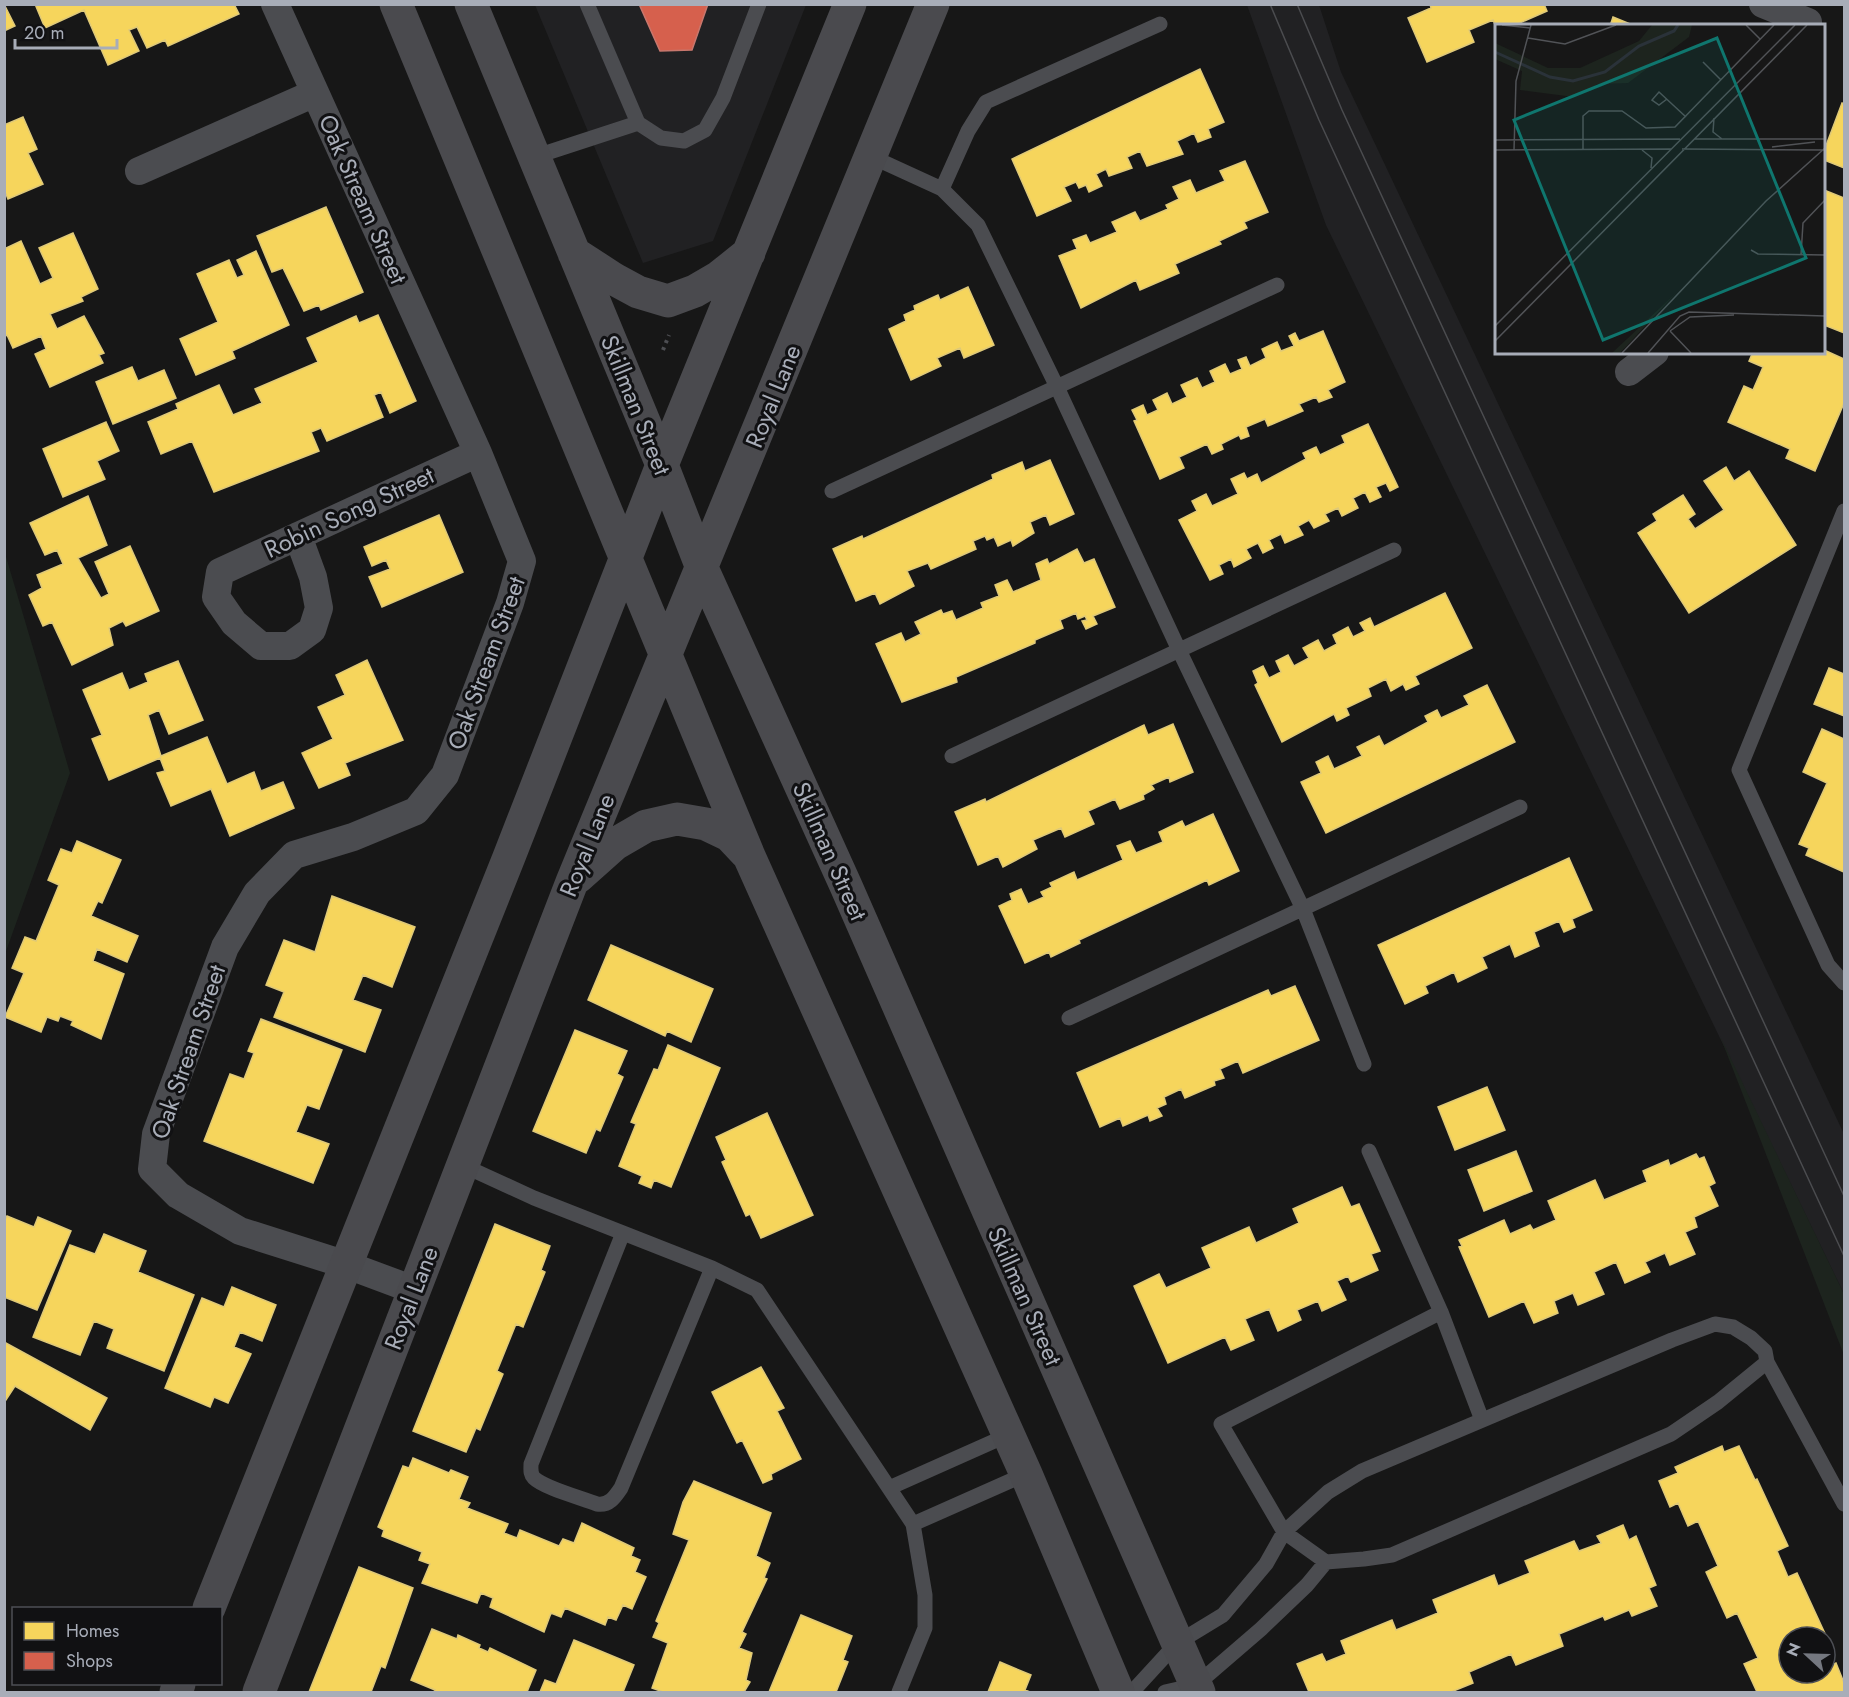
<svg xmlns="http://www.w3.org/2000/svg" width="1849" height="1697" font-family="Jost,sans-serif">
	<rect width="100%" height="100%" fill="#171717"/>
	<path fill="#212123" d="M535,5H806L713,241L643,263Z
		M1247,5H1319L1341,72L1844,1134V1294L1326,225Z"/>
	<path fill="#1d241e" d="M4,550L70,773L5,954H4Z
		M1720,1036L1844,1294V1355Z"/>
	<path fill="#f6d55c" stroke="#dfc978" stroke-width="1.5" d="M4,4L15,26L4,31Z
		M35,4H234L239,14L168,46L165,40L147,48L137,27L129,30L139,51L108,65L84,10L45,28Z
		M1430,4H1544L1547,11L1513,26H1496V27L1493,20L1469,30L1474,42L1427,62L1408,18L1431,8Z
		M1613,17L1635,26H1610Z
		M1200,69L1224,122L1208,129L1211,137L1198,142L1194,133L1177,141L1183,154L1147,166L1140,151L1127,157L1132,168L1109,176L1106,169L1096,174L1102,186L1089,192L1086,185L1079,188L1076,182L1064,187L1071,201L1037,216L1012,159Z
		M1842,103L1844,104V168L1824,160V151Z
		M23,117L37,149L28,153L43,184L8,199L6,194L4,195V125Z
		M1245,161L1268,212L1244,222L1247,228L1219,241L1221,244L1175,264L1179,273L1140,290L1136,280L1081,308L1059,256L1077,249L1073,240L1086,235L1090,243L1117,232L1112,222L1135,212L1140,221L1168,209L1166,205L1179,199L1173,187L1190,180L1196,193L1225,181L1220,171Z
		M1824,190L1844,198V333L1824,325Z
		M326,207L363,292L321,310L319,305L304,311L283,268L272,272L257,236Z
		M73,233L98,289L81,297L83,301L50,314L57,329L84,316L104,353L99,355L103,363L50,387L35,354L46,349L41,336L13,348L7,335L4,337V249L21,241L40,284L53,278L39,248Z
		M256,251L289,325L232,351L235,358L196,375L180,339L218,322L197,274L229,260L237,278L244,275L237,260Z
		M968,287L994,345L964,358L960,348L937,358L941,366L911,380L889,329L906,321L904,315L915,310L914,306L938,295L940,300Z
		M378,315L416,401L390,413L381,392L374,395L383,417L327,441L321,428L311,432L319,451L214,492L192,441L161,454L148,422L178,409L176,404L219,385L233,415L262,403L255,389L318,362L307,338L356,316L359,323Z
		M1323,331L1345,382L1328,390L1332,397L1319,402L1316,397L1299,404L1303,411L1268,426L1265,419L1246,427L1249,436L1241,439L1239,435L1221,444L1223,449L1212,454L1207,444L1179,457L1184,468L1160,479L1134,421L1137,420L1132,410L1143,405L1147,415L1158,410L1153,400L1167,393L1172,404L1187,397L1181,385L1197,378L1202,388L1215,382L1210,371L1225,364L1230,374L1242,369L1238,360L1246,357L1250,366L1266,358L1262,349L1277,342L1281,351L1294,346L1289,336L1295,333L1299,341Z
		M1824,350L1844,359V403L1815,471L1786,458L1790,449L1728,422L1744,386L1753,390L1763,367L1749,361L1753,352H1824Z
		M132,367L138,381L164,370L176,398L113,424L96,382Z
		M106,422L119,451L97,461L105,479L63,497L43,449Z
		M1368,424L1398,487L1390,491L1386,483L1376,487L1381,497L1370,502L1365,492L1353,498L1358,508L1342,516L1338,508L1325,514L1329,521L1314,528L1309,520L1298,526L1303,535L1285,543L1281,534L1269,540L1273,548L1263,553L1258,543L1246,549L1251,558L1234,567L1231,559L1219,565L1223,574L1210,580L1179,520L1197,511L1192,501L1206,494L1212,506L1238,494L1231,479L1244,473L1247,479L1257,474L1261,483L1306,459L1303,453L1316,447L1320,455L1345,443L1342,436Z
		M1050,460L1074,514L1050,525L1046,515L1030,522L1034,533L1013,546L1011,540L998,546L994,537L987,540L985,536L973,541L976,549L931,569L928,563L907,571L914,586L880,604L875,593L856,601L833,549L862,536L863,539L993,479L992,475L1022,462L1025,471Z
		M1726,467L1734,481L1749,471L1796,545L1689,613L1638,533L1657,521L1653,514L1683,495L1695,514L1688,519L1695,529L1724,510L1704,481Z
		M88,496L107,545L78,558L101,598L109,594L95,562L130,546L159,611L126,626L123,621L109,628L113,645L72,665L52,622L43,626L29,595L42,588L37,575L63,564L57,550L45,555L30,523Z
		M439,515L463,572L382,607L369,577L390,569L386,560L372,566L364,547Z
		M1077,549L1084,563L1094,559L1115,607L1093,616L1097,624L1086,629L1082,621L1087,620L1085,616L1078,619L1076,613L1060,620L1063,628L1035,640V643L956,677L957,682L902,702L876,644L901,633L905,642L921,634L915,622L941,610L943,614L952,611L956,620L983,608L981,603L999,596L995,585L1007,580L1013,592L1041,580L1036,564L1047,559L1049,564Z
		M1445,593L1472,648L1415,676L1419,684L1406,690L1403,684L1391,691L1386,679L1368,688L1371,696L1346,708L1349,715L1337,721L1334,714L1282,742L1255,685L1258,683L1253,671L1263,666L1269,678L1281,672L1276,661L1288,655L1294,666L1309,658L1303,648L1318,640L1324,651L1337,644L1333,635L1348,627L1353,637L1365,631L1360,623L1370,618L1374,627Z
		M367,660L403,740L345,763L350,775L319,788L302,753L333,739L318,707L345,695L336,675Z
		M178,661L203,720L169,734L159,710L148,715L161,756L207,737L227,784L254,772L261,791L283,782L294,808L230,836L211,789L171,806L157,773L165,771L160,758L109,780L92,739L102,735L83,690L122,673L129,690L148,682L145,674Z
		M1829,668L1844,674V716L1814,704Z
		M1487,685L1515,742L1326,833L1301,782L1321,773L1316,762L1328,756L1334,769L1362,756L1357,747L1379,736L1384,746L1428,722L1425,716L1437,710L1441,718L1469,705L1464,696Z
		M1173,724L1193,772L1170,782L1169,777L1151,785L1154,789L1143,795L1144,799L1120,809L1115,799L1088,811L1094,824L1065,837L1061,828L1033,840L1037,849L1003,867L998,856L978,865L955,812L985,799L986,802L1144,725L1148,735Z
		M1822,729L1844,739V872L1806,855L1809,848L1799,844L1827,783L1803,772Z
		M1213,814L1239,871L1209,885L1207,880L1079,940L1080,943L1051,957L1049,952L1025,963L999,906L1012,900L1010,894L1021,889L1028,904L1044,897L1041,892L1052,887L1050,883L1074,872L1077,880L1123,860L1117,846L1130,841L1136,853L1163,842L1159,832L1182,821L1185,827Z
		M77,841L121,860L102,903L98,901L91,916L138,936L127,962L97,949L93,961L124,974L101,1039L71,1025L73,1021L60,1016L58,1021L47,1017L41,1032L5,1017L24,973L12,968L25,937L36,941L59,885L48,880L61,849L72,853Z
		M1569,858L1592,910L1572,919L1575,927L1564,932L1559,921L1534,932L1539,946L1515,957L1510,944L1482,957L1487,968L1458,982L1454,972L1425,986L1428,993L1405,1004L1378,945Z
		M332,896L415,927L392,987L363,975L353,1000L381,1010L365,1052L274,1017L284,992L266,985L284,940L315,952Z
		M611,945L713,989L691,1042L667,1031L665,1036L588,1000Z
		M1295,986L1319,1040L1243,1073L1238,1061L1220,1069L1224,1078L1214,1081L1215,1085L1185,1098L1181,1089L1164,1097L1166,1104L1157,1108L1162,1116L1150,1121L1148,1115L1123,1126L1120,1118L1100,1127L1077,1073L1268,990L1271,996Z
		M261,1019L342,1050L319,1109L307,1105L296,1132L329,1144L313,1183L204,1141L230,1074L244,1079L254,1053L248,1051Z
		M575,1030L627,1051L617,1074L623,1077L600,1131L596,1129L586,1153L533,1131Z
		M668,1045L720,1068L671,1187L654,1180L651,1188L639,1183L642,1176L619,1166L636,1124L631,1122L654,1069L658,1070Z
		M1487,1087L1505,1130L1455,1150L1438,1107Z
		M767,1113L813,1215L761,1238L750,1214L746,1216L722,1162L726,1160L716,1137Z
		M1516,1151L1532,1191L1484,1211L1468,1170Z
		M1696,1154L1699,1159L1704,1157L1715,1183L1709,1186L1718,1206L1694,1217L1697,1227L1685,1232L1695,1254L1670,1265L1665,1253L1645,1262L1650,1272L1625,1283L1616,1262L1594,1272L1604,1294L1578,1305L1573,1293L1554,1301L1558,1313L1534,1323L1524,1301L1489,1317L1459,1247L1462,1246L1459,1240L1504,1220L1510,1234L1530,1225L1533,1230L1556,1220L1548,1201L1595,1180L1604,1200L1647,1182L1643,1171L1668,1160L1670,1166Z
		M1342,1187L1351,1207L1359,1204L1380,1251L1371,1254L1378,1270L1351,1282L1348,1276L1337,1281L1346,1300L1322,1311L1318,1301L1297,1310L1301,1320L1278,1331L1269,1309L1245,1319L1254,1340L1231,1350L1225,1337L1168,1363L1134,1286L1159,1274L1166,1288L1211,1268L1202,1248L1249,1227L1256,1243L1299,1223L1293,1209Z
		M7,1216L34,1227L38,1217L71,1231L37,1310L4,1297V1221Z
		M495,1224L550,1246L541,1270L545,1272L523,1327L516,1324L497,1371L503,1374L480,1430L476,1428L466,1452L413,1431Z
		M104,1234L146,1251L138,1272L194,1295L164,1371L107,1348L114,1329L94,1321L80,1355L33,1337L70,1245L95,1254Z
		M232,1287L276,1305L262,1341L240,1332L234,1347L251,1354L228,1403L214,1397L210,1407L165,1388L202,1298L224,1307Z
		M4,1342L107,1398L90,1430L15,1386L4,1403Z
		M761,1367L784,1408L777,1411L801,1459L771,1474L772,1479L763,1483L742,1440L737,1443L712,1392Z
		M1722,1446L1724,1452L1739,1446L1755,1480L1757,1479L1788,1546L1777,1551L1788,1577L1797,1573L1827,1638L1789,1637V1673H1825V1662L1827,1667L1836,1663L1844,1683V1692H1757L1744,1664L1758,1658L1737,1613L1727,1618L1706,1572L1718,1566L1698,1521L1688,1526L1678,1503L1670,1507L1659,1481L1678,1473L1675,1467Z
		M413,1458L449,1473L451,1470L468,1477L459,1499L470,1503L467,1508L508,1524L504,1533L517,1538L520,1530L559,1546L563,1539L574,1543L582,1523L634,1548L631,1556L640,1560L635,1572L646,1577L632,1609L623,1605L616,1620L608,1617L605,1625L565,1608L561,1617L551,1613L544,1632L490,1607L493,1598L481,1593L477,1603L422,1583L430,1564L419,1560L422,1552L382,1536L384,1530L378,1527L403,1466L409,1468Z
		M694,1481L771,1513L756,1556L770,1563L764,1578L767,1579L742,1632L746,1634L739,1648L752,1653L746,1680L750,1682L744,1692H663L652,1688L668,1643L653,1637L659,1623L656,1621L689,1540L673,1534L683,1502Z
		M1623,1525L1629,1540L1636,1536L1656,1585L1649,1588L1657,1606L1632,1616L1629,1610L1605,1620L1603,1616L1559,1634L1563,1646L1516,1665L1511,1654L1469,1672L1473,1683L1451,1692H1309L1297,1664L1322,1654L1326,1662L1346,1654L1341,1641L1392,1620L1396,1630L1438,1613L1433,1600L1494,1575L1498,1586L1530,1573L1525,1561L1574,1541L1579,1551L1601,1543L1597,1536Z
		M359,1567L413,1588L385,1668L381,1666L371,1692H309Z
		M801,1615L852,1636L843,1660L848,1662L836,1692H769Z
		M432,1629L457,1639L458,1635L480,1645L479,1648L488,1652L490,1648L536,1670L527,1692H434L435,1690L411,1680Z
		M574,1640L634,1665L623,1692H540L545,1680L556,1684Z
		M1000,1662L1031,1675L1025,1690L1030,1692H988Z"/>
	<path fill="#d6604d" stroke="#c8776d" stroke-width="1.5" d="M639,4H708L692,50L660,51Z"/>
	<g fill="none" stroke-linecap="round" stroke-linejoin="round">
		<path stroke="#4d4e52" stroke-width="4" stroke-dasharray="3 4.5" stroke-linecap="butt" d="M663,350L669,335"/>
		<path stroke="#4b4c50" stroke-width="15" d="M587,4L638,123L661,138L684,141L705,130L723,98L759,4
			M870,156L942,189L978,225L1057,387L1179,650L1303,909L1364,1064
			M534,157L638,123
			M942,189L968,131L986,102L1160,24
			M832,491L1277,285
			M1844,511L1739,770L1828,965L1844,983
			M952,756L1394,550
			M1069,1018L1520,807
			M1369,1151L1441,1312L1482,1420
			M462,1165L534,1198L712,1268L757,1290L913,1524L925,1595V1628L899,1692
			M623,1233L531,1464C531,1469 530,1474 534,1478C544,1488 582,1498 597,1504C609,1506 615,1497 621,1488L712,1268
			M1767,1362L1844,1504
			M889,1488L1008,1435
			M913,1524L1026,1474
			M1326,1562L1284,1532L1221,1424L1441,1312
			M1132,1692L1177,1643L1223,1615L1266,1564L1284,1532L1328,1492L1362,1471L1672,1340L1715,1324L1733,1327L1751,1338L1765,1351L1767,1362L1718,1402L1671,1434L1392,1555L1364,1559L1326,1562L1307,1585L1261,1629L1196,1685L1165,1692"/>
		<path stroke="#4b4c50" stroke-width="28" d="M275,4L478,453L522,561L510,603L445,775L416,811L353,837L294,855L257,893L225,947L156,1134L152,1169L178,1195L240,1231L347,1265L414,1290
			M1763,4L1808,22
			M139,171L315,93
			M1629,372L1655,352
			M298,536L313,577L319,608L312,630L290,646H261L234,623L216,597L220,572L478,453"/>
		<path stroke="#4a4a4e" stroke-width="33" d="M396,4L749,856L1026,1474L1118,1692
			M471,4L662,465L702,568L846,886L1199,1692
			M574,253L614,279L638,292L668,301L695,291L719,277L749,253
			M578,877L615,844L646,826L677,819L706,824L729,835L746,853
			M209,1608L509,857L662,465L850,4
			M176,1692L179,1684
			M259,1692L572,882L933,4"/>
		<path stroke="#4b4c4f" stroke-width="1.5" d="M1270,4L1319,120L1844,1256
			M1297,4L1342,110L1844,1196"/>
	</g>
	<g text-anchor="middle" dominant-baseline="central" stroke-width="6" stroke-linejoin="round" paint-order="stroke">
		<g font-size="24" fill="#a8adb8" stroke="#111113">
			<text transform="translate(363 199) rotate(66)">Oak Stream Street</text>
			<text transform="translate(773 396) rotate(-68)">Royal Lane</text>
			<text transform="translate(636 405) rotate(68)">Skillman Street</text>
			<text transform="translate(349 512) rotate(-25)">Robin Song Street</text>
			<text transform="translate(486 663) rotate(-70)">Oak Stream Street</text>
			<text transform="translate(587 845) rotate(-68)">Royal Lane</text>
			<text transform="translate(830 851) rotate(66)">Skillman Street</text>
			<text transform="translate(188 1052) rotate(-71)">Oak Stream Street</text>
			<text transform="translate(1025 1296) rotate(66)">Skillman Street</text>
			<text transform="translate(411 1298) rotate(-69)">Royal Lane</text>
		</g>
	</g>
	<g transform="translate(1495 24)">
		<rect width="330" height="330" fill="#171717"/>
		<path d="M157,1H197L194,13L133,59L103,60L79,73L25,66L27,47L0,35V19L53,44H85L144,17ZM181,269L125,329H117Z" fill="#1d241e"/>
		<path fill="none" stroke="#2a3239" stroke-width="3" d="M0,28L55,53L78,57L110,48L144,22L179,7L183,1"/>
		<path fill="none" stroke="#515357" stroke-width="1.5" d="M7,1L35,4M251,1L265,15M33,14L70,20L121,1M208,38L226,56M172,75L164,81L157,76L164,68L191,93M219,94L218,108L227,115M199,115H330M0,116L185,115M277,123L320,118M88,125V92L94,87H127L151,104L180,103L279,1M187,125L330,126M0,126L176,125M19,126L21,57L36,1M147,126L157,134L156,144M256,226L263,230L330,231M306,231L308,199L330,176M0,302L300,1M175,307L195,293L239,291M175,307L196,329M0,317L312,1M127,329L271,177L330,124M153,329L185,292L194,288L330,292"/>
		<path fill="#0f766e" fill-opacity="0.15" stroke="#0f766e" stroke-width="3" d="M222,14L311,234L108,316L19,96Z"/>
		<rect width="330" height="330" fill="none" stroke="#a8adb8" stroke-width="3"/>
	</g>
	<rect width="1849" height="1697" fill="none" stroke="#a8adb8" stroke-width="12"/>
	<rect x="12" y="1607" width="210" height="78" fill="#111113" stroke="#4d4f55" stroke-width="1.5"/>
	<rect x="24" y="1622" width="30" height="18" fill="#f6d55c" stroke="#4d4f55" stroke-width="1.5"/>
	<text x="66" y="1637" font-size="18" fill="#a8adb8">Homes</text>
	<rect x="24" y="1652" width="30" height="18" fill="#d6604d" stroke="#4d4f55" stroke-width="1.5"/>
	<text x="66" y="1667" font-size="18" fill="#a8adb8">Shops</text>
	<g transform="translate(1807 1655) rotate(292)"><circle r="28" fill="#111113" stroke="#4d4f55" stroke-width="1.5"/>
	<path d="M0-4.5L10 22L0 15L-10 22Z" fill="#757880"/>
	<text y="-9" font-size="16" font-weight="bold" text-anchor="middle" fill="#a8adb8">N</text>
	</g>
	<path d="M15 39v9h102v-9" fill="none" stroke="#a8adb8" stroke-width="3"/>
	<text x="24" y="39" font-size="18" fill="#a8adb8" stroke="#111113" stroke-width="4.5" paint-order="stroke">20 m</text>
</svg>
